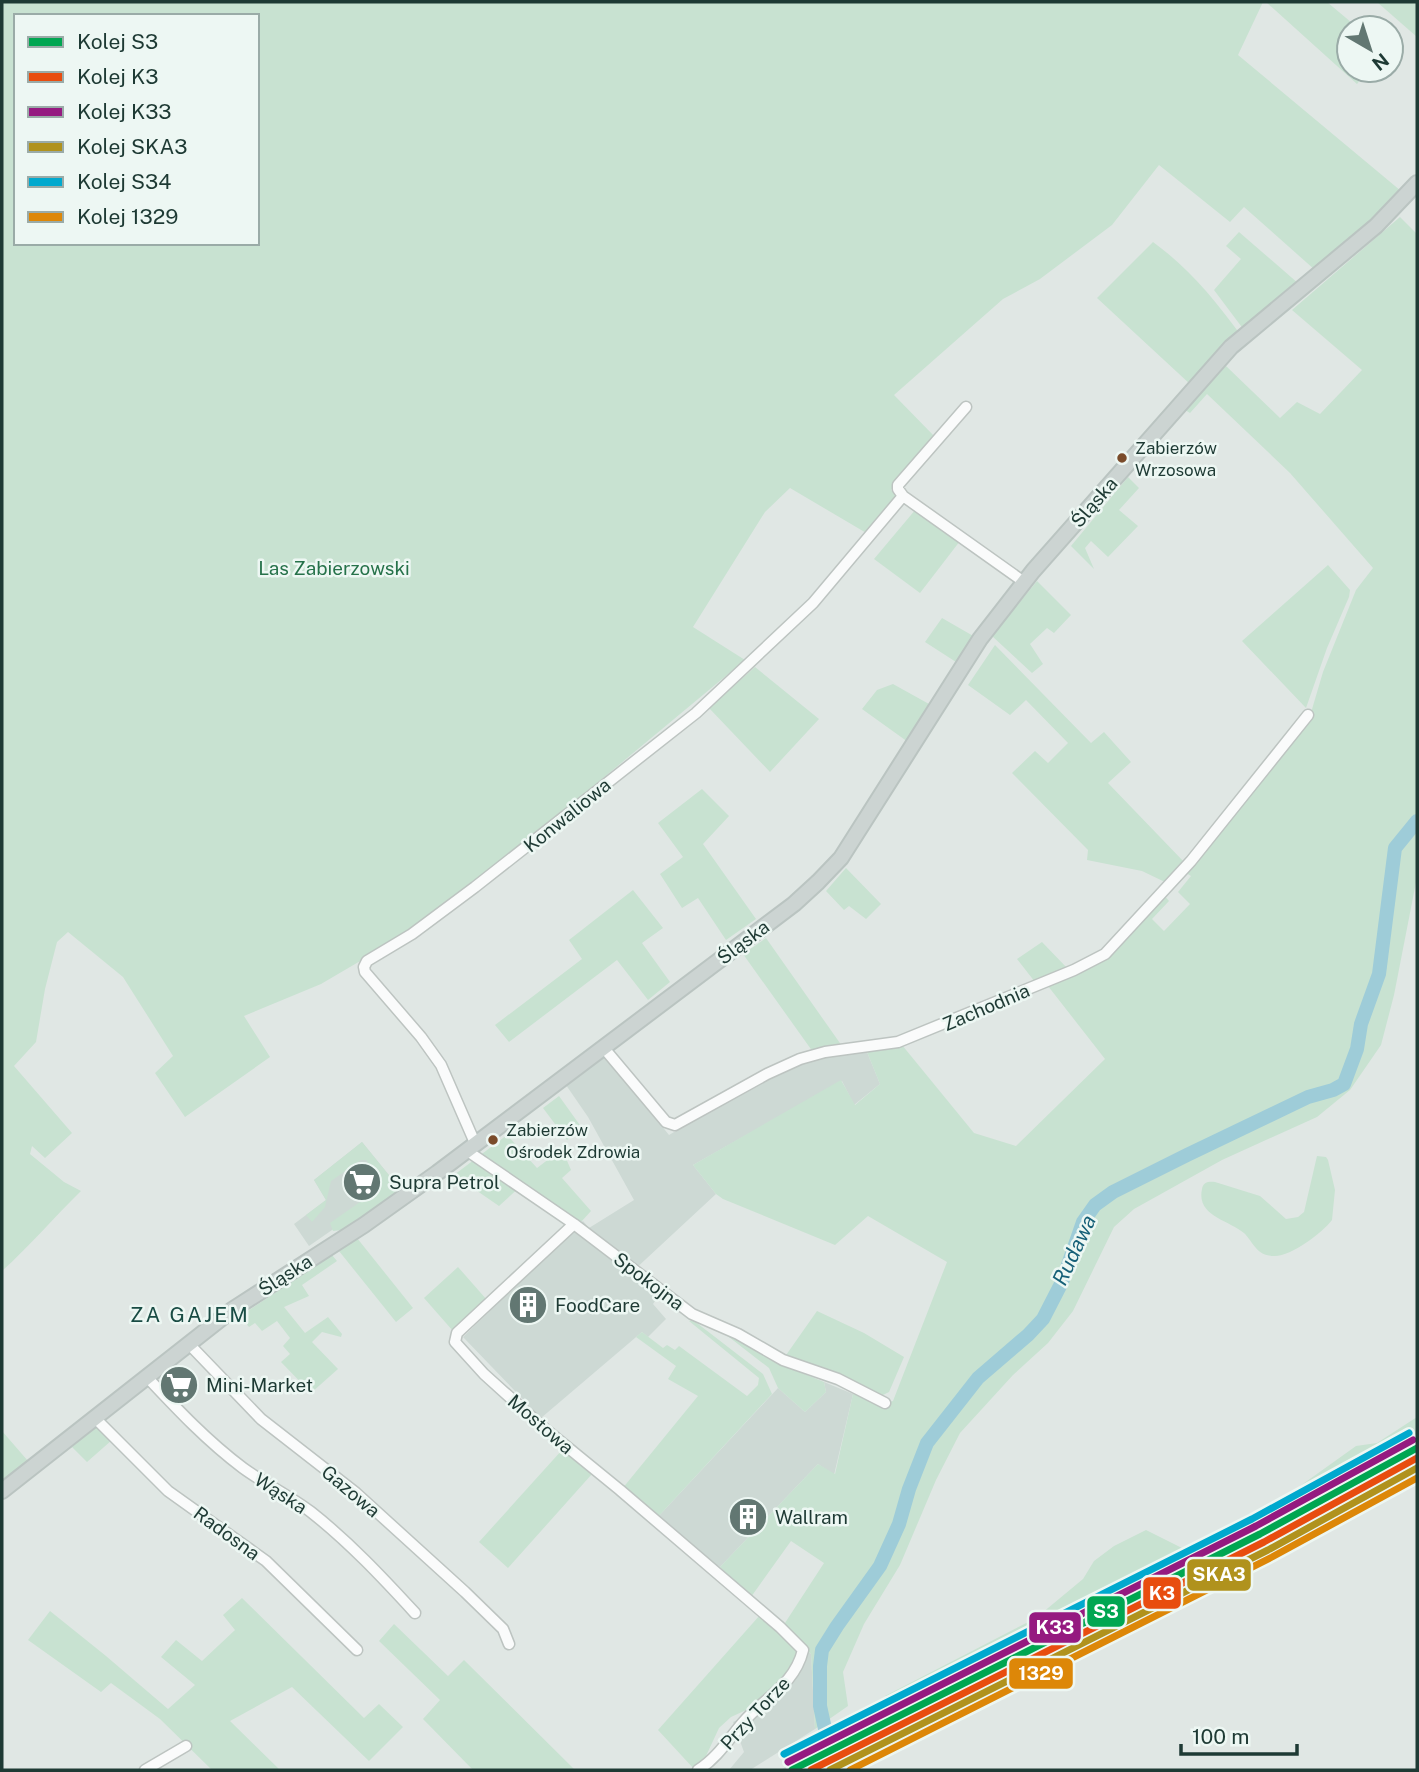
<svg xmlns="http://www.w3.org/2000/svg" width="1419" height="1772" font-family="'Public Sans',sans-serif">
	<rect width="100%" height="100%" fill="#e0e7e4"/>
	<path fill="#cdd9d4" d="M867,1052L880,1084L854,1105L842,1081L693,1165L716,1194L632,1272L659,1295L653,1304L666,1319L648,1337L642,1332L541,1418L463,1337L583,1221L589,1228L634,1200L588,1117L566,1085L604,1054L669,1135L765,1079L820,1057Z
		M362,1142L397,1185L309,1246L294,1224L326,1200L314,1180Z
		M824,1382L853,1394L834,1475L818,1464L720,1567L656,1519L778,1388L805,1412L826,1392Z
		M1417,1440V1459L1277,1536L817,1770H780L1316,1498Z
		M808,1651L811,1654L815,1729L750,1770H729L744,1752L733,1722L771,1703L787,1690Z"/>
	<path fill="#c8e2d1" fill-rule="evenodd" d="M2,2H1263L1238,55L1401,191L1374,219L1315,270L1244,207L1230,222L1159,165L1112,225L1040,279L1003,299L894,395L936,438L891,490L901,498L868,534L790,488L765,512L693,627L745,660L460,897L408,933L321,984L244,1016L270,1057L185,1117L155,1073L173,1056L123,977L68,932L57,942L45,989L36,1042L14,1066L72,1133L45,1158L32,1146L30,1154L64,1182L81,1191C54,1217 30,1246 2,1271ZM16,16H257V243H16Z
		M1266,2H1327L1358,28H1349V70H1368L1357,84Z
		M1377,2H1417V37Z
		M1400,217L1417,234V877L1394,995L1381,1045L1350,1090L1317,1117L1222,1160L1134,1209L1114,1227L1073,1311L1048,1343L1013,1375L960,1433L936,1480L900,1565L864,1624L843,1672L848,1706L815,1729L811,1654L783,1626L824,1563L791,1541L751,1597L720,1567L818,1464L835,1474L853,1394L880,1404L893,1401L947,1262L868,1216L835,1245L723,1199L716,1194L693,1165L841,1080L855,1105L880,1084L867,1052L902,1045L974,1133L1016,1146L1105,1059L1048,986L1108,956L1163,894L1169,901L1152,919L1164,931L1190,904L1178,892L1191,876L1186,873L1302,730L1310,716L1323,672L1356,590L1373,568L1290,473L1207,394L1190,413L1185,410L1226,366L1280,418L1297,402L1320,414L1362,370L1292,310Z
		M1239,232L1299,284L1244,330L1214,290L1241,259L1226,246Z
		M1153,242C1189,268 1214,299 1240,334L1191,385L1097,298Z
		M1128,477L1139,488L1119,510L1138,526L1108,557L1091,541L1085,548L1094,569L1071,546Z
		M916,509L960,541L920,593L874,559Z
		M1328,565L1350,590L1349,597L1327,648L1306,708L1242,641Z
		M1037,581L1071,615L1054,633L1047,628L1030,644L1043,664L1032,673L992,636Z
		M942,618L975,637L956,662L925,642Z
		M995,645L1091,743L1104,732L1131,762L1108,783L1185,863L1167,883L1142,871L1087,860L1088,850L1012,773L1035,751L1048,763L1068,743L1026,700L1010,715L968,685Z
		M755,667L819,719L770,772L709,708Z
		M893,684L929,704L908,742L862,709L877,690Z
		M702,789L729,816L703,844L756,919L726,940L698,898L682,908L660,874L683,857L658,823Z
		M846,868L881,904L866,919L849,906L844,910L826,891Z
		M633,890L663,928L642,943L670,982L648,1000L617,960L509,1042L495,1025L582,959L569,940Z
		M766,938L842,1046L813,1052L743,954Z
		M1042,942L1068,969L1035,982L1017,959Z
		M559,1096L582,1128L567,1140L543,1108Z
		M507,1135L537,1168L562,1149L571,1170L562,1178L591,1211L581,1222L522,1185L499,1206L454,1175Z
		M362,1142L401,1190L342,1230L333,1231L330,1223L380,1188V1178L366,1160H361L331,1181L325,1207L312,1222L306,1215L326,1200L314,1180Z
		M1317,1156L1326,1157L1328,1160L1335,1190L1332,1220C1322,1233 1289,1258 1273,1256C1256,1255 1254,1243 1244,1233C1229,1220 1196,1216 1202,1189C1203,1182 1209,1181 1215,1182L1260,1196L1286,1219L1298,1217L1304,1212Z
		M357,1238L413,1308L396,1322L339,1251Z
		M332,1255L337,1261L302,1285L309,1296L284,1307L305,1333L328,1317L342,1334L341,1337L322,1332L312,1342L338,1369L311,1393L281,1362L290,1354L283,1346L290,1338L277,1321L262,1331L255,1323L249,1327L240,1316Z
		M458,1267L487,1300L453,1331L424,1298Z
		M817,1311L864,1333L904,1357L889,1392L881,1396L784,1358Z
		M693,1320L763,1374L772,1394L656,1519L622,1489L698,1396L668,1379L676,1366L636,1337L642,1332L663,1348L667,1345L675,1350L679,1346L747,1396L758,1385L759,1378L689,1321Z
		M707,1320L785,1366L824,1382L826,1392L805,1412L778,1388L769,1368Z
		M1417,1417V1440L1316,1498L1192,1562L1187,1551L908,1696H885L1036,1618L1083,1579L1094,1561L1114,1546L1146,1530L1188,1551L1258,1516L1356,1446L1377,1443Z
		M99,1425L112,1440L87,1462L72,1447Z
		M2,1431L28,1461L2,1482Z
		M562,1450L592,1474L508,1568L479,1542Z
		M242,1598L364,1718L379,1704L403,1727L369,1761L292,1687L230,1721L280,1770H212L160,1719L111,1683L101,1692L28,1640L50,1611L106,1656L168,1709L195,1685L161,1657L176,1640L202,1661L235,1630L223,1615Z
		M760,1615L800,1651L790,1677L755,1706L731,1717L719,1728L706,1756L694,1769L658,1730Z
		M394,1624L448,1676L464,1660L575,1770H473L423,1719L440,1700L379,1641Z"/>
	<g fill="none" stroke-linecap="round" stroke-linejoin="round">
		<path stroke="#9eccd8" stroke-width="14" d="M843,1770L827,1738L820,1706V1666L822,1650L837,1626L880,1566L899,1524L909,1489L927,1443L978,1378L1028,1335L1043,1319L1062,1282L1083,1222L1095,1205L1113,1192L1187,1155L1308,1097L1333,1090L1344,1084L1357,1049L1361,1024L1379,974L1395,848L1417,821"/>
		<g stroke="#bdc4c1" stroke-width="13">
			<path id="minor" d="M903,496L1024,582
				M603,1047L666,1122L675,1125L767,1074L800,1059L825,1052L898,1042L1074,970L1105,954L1191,861L1308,715
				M475,1143L441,1065L421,1037L365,972L364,967L367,961L412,934L475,887L696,713L813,603L903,496L898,489V485L966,407
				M466,1150L574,1224L692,1314L738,1334L783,1360L838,1379L885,1403
				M574,1224L457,1333L455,1342L484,1374L544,1428L620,1490L780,1627L803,1650C795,1683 768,1696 747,1718C731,1735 719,1757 698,1770
				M188,1343L261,1419L356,1493L465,1592L503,1629L509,1644
				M146,1376C177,1409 207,1441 243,1468C265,1484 290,1496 311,1512C349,1542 382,1577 415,1613
				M95,1418L168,1491L266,1561L357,1650
				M145,1770L186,1746"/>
		</g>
		<g stroke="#bac4c1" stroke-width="18">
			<path id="primary" d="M2,1491L232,1310L364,1225L437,1173L794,904L818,882L841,858L980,639L1033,571L1231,347L1376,226L1417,183"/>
		</g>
		<use href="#minor" stroke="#fafbfb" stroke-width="10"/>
		<use href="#primary" stroke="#ccd4d2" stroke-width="14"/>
		<g stroke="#edf7f3" stroke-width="12">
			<path id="rail-1" d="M792,1770L1260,1534L1417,1448"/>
		</g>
		<g stroke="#edf7f3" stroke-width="12">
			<path id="rail-2" d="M811,1770L1264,1542L1417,1458"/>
		</g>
		<g stroke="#edf7f3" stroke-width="12">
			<path id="rail-3" d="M788,1762L1256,1526L1413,1440"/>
		</g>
		<g stroke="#edf7f3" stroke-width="12">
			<path id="rail-4" d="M830,1770L1268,1550L1417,1468"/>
		</g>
		<g stroke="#edf7f3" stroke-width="12">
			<path id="rail-5" d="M784,1754L1252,1519L1409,1433"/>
		</g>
		<g stroke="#edf7f3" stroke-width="12">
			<path id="rail-6" d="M850,1770L1272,1557L1417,1478"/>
		</g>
		<use href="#rail-1" stroke="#00a651" stroke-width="7"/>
		<use href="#rail-2" stroke="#e84d0f" stroke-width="7"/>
		<use href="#rail-3" stroke="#951a80" stroke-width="7"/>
		<use href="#rail-4" stroke="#b0921d" stroke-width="7"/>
		<use href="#rail-5" stroke="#00a9ce" stroke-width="7"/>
		<use href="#rail-6" stroke="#dd8708" stroke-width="7"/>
	</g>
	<defs>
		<g id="supermarket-disc" transform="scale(2.0125)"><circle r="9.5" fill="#627772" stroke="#edf7f3"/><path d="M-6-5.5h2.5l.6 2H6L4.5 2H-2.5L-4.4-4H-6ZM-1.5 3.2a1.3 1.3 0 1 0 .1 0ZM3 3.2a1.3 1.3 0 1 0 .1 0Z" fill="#fff"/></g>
		<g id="building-disc" transform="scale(2.0125)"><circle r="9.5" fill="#627772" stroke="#edf7f3"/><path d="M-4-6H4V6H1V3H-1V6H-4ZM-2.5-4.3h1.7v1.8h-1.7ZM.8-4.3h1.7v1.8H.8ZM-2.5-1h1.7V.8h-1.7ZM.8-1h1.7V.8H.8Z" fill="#fff"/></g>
	</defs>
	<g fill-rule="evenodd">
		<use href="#supermarket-disc" x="362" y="1182"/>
		<use href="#building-disc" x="528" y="1305"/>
		<use href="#supermarket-disc" x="179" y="1385"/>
		<use href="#building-disc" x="748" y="1517"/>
	</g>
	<g fill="#7a4b2a" stroke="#edf7f3" stroke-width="2.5">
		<circle cx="1122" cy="458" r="6"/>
		<circle cx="493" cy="1140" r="6"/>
	</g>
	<g text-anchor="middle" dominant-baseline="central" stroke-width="5" stroke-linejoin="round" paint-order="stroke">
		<g font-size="17" fill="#1e3a34" stroke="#edf7f3" text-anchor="start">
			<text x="1135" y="448">Zabierzów<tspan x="1135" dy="22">Wrzosowa</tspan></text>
			<text x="506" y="1130">Zabierzów<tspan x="506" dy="22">Ośrodek Zdrowia</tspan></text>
		</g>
		<g font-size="19" fill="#1e3a34" stroke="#edf7f3">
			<text transform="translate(1094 502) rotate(-49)">Śląska</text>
			<text transform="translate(567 815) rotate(-39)">Konwaliowa</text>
			<text transform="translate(743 942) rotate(-37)">Śląska</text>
			<text transform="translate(986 1007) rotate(-23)">Zachodnia</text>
			<text transform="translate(285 1275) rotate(-33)">Śląska</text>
			<text transform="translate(649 1281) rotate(37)">Spokojna</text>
			<text transform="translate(541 1424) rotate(41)">Mostowa</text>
			<text transform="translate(351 1491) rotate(40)">Gazowa</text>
			<text transform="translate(281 1493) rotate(33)">Wąska</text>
			<text transform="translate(227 1533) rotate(36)">Radosna</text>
			<text transform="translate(755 1713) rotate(-47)">Przy Torze</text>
		</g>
		<g font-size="19" fill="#26724a" stroke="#edf7f3">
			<text x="334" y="568">Las Zabierzowski</text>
		</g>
		<g font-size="19" fill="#1e3a34" stroke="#edf7f3" text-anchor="start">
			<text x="389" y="1182">Supra Petrol</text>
			<text x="555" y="1305">FoodCare</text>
			<text x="206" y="1385">Mini-Market</text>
			<text x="775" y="1517">Wallram</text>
		</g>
		<g font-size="21" font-style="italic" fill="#166078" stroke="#edf7f3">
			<text transform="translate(1074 1250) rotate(-65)">Rudawa</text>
		</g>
		<g font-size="21" letter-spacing="2" fill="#194c44" stroke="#edf7f3">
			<text x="190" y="1314">ZA GAJEM</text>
		</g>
	</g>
	<g stroke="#edf7f3" stroke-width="2.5">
		<rect x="1186" y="1558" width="66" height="34" rx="7" fill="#b0921d"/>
		<rect x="1142" y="1576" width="40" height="34" rx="7" fill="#e84d0f"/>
		<rect x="1086" y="1595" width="40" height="33" rx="7" fill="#00a651"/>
		<rect x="1028" y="1611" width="54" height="33" rx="7" fill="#951a80"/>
		<rect x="1008" y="1657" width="66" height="33" rx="7" fill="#dd8708"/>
	</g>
	<g font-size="19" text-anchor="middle" font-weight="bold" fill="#fff">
		<text x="1219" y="1581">SKA3</text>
		<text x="1162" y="1600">K3</text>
		<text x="1106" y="1618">S3</text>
		<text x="1055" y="1634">K33</text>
		<text x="1041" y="1680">1329</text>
	</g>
	<rect width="1419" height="1772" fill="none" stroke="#1e3a34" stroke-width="7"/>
	<rect x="14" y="14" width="245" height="231" fill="#edf7f3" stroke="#9aaba7" stroke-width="2"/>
	<rect x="28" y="37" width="35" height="10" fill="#00a651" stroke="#9aaba7" stroke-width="2"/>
	<text x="77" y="49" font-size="21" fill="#1e3a34">Kolej S3</text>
	<rect x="28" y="72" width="35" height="10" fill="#e84d0f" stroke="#9aaba7" stroke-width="2"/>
	<text x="77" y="84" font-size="21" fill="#1e3a34">Kolej K3</text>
	<rect x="28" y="107" width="35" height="10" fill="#951a80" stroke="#9aaba7" stroke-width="2"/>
	<text x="77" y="119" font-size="21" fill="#1e3a34">Kolej K33</text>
	<rect x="28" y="142" width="35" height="10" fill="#b0921d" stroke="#9aaba7" stroke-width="2"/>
	<text x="77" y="154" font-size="21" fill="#1e3a34">Kolej SKA3</text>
	<rect x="28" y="177" width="35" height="10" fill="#00a9ce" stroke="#9aaba7" stroke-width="2"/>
	<text x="77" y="189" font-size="21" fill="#1e3a34">Kolej S34</text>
	<rect x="28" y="212" width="35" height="10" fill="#dd8708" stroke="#9aaba7" stroke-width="2"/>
	<text x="77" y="224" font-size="21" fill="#1e3a34">Kolej 1329</text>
	<g transform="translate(1370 49) rotate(141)"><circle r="33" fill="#edf7f3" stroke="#9aaba7" stroke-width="2"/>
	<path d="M0-5L12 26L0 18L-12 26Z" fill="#627772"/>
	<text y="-10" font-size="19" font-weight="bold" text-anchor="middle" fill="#1e3a34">N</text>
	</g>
	<path d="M1181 1744v10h116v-10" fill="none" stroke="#1e3a34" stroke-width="3.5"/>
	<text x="1192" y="1744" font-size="21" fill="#1e3a34" stroke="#edf7f3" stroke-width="5" paint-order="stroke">100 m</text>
</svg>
